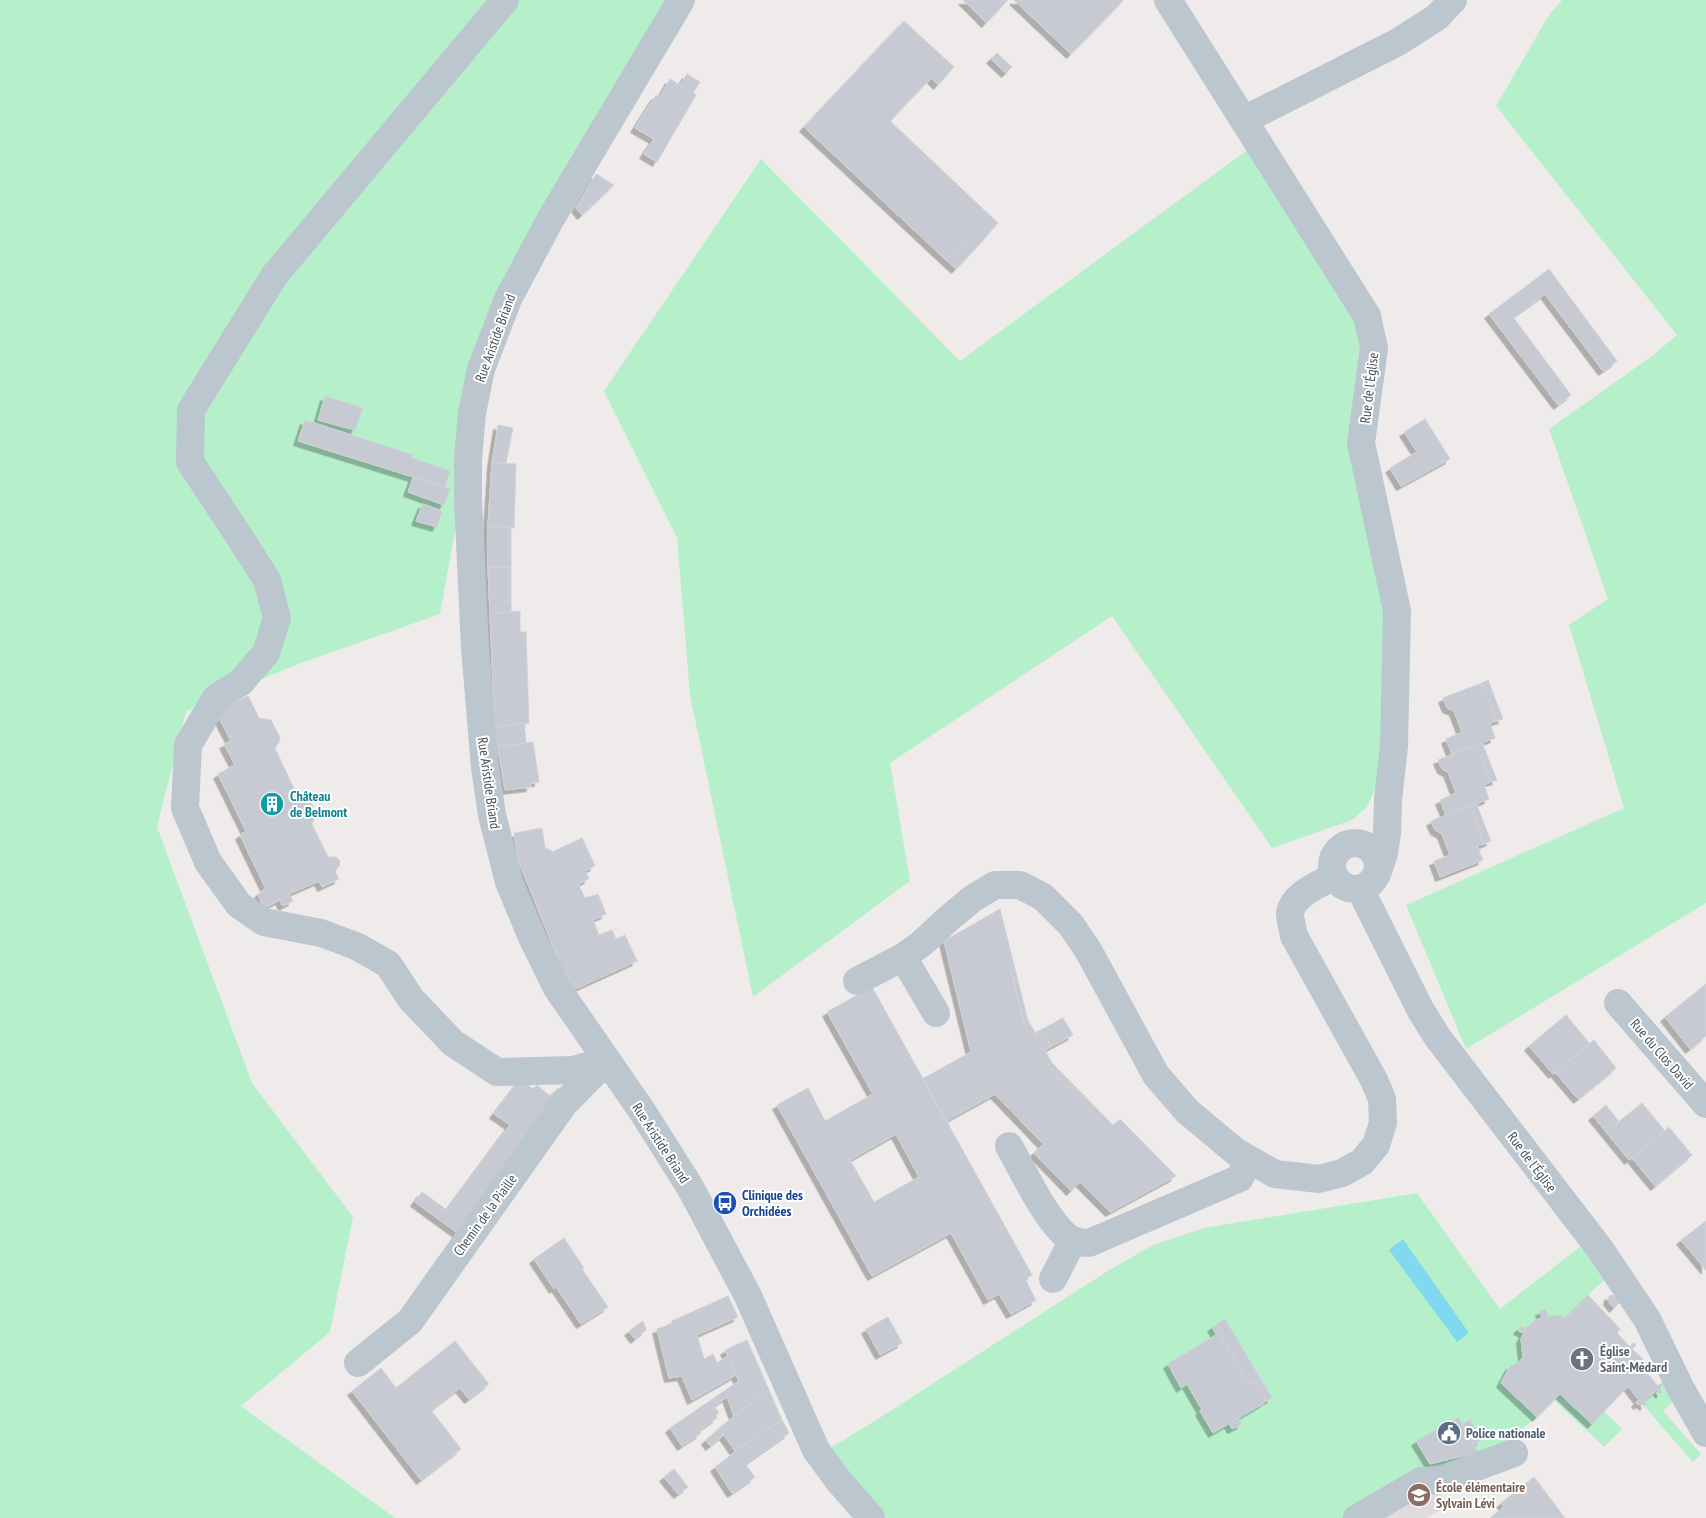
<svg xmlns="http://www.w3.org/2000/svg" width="1706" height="1518" font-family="'PT Sans Narrow',sans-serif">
	<defs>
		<filter id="shadow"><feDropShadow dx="-4.5" dy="4.5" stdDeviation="0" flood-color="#0004"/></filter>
	</defs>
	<rect width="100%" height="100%" fill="#efebeb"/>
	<path fill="#e0dcdd" d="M1441,1480L1443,1509L1427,1518H1357Z"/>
	<path fill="#b6f0cb" d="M0,0H681L508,299L468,459L440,614L301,663L186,711L157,827L252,1083L353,1217L330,1332L241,1406L395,1518H0Z
		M1562,0H1706V903L1466,1049L1406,905L1624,808L1569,625L1608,599L1549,429L1652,356L1677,335L1496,106L1549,15Z
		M1258,142L1367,316L1361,443L1397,612L1394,746L1367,807L1352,820L1272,848L1112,616L890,763L910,881L753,997L690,695L677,538L604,391L761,159L960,361Z
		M1417,1193L1500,1309L1591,1238L1615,1270L1588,1295L1566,1318L1559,1315L1548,1316L1546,1310L1540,1312L1542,1318L1535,1320L1526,1329L1520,1326L1519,1330L1524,1333L1521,1339L1523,1357L1519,1362L1509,1366L1505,1377L1537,1417L1506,1442L1357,1518H871L819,1455L881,1417L1106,1272L1153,1245L1204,1228Z
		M1664,1379L1673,1402L1663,1411L1701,1454L1693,1462L1644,1406L1646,1404L1644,1401L1657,1390L1659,1394L1662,1392L1659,1388L1663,1386L1661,1383Z
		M1560,1394L1592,1424L1604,1411L1622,1429L1604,1447L1554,1400Z"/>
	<path fill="#81d9ef" d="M1403,1239L1469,1333L1457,1342L1389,1250Z"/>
	<path fill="#c7cad2" stroke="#cfd2d8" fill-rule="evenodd" filter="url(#shadow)" d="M963,0H1008L986,23Z
		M1014,0H1121L1123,1L1071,54Z
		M904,21L954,67L938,85L931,78L890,121L998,223L978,246L968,236L946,260L804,127Z
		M997,53L1012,67L1006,73L991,59Z
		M687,74L700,82L693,93L680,85Z
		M670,79L696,95L657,162L644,154L654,139L635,128L656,95L660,97Z
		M596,174L614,185L582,215L576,208Z
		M968,236L978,246L956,269L946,260Z
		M1549,269L1617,361L1603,371L1545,294L1513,317L1571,395L1558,405L1489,314Z
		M325,396L363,408L355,430L318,420Z
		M1425,419L1450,459L1401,486L1390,468L1417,452L1404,432Z
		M305,420L413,455L412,458L450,471L445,487L298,441Z
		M498,425L513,428L506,463H492Z
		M492,463L516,464L514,528L488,526Z
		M413,478L450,489L444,505L408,492Z
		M423,504L442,511L437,527L416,521Z
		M488,526L511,527V567H488Z
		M488,567H511V600L501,601L489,590Z
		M489,590L501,601L511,600V612L490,614Z
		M520,611V632H526L529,723L495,727L490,614Z
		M1488,680L1503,719L1496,721L1482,683Z
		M1482,683L1496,721L1490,723L1495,738L1452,754L1446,739L1462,732L1454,711L1447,708L1443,698Z
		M248,696L259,718L271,720L280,738L278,744L275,748L296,793L308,795L316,813L312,824L328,857H336L340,861L339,866L335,871L339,879L322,887L319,881L289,894L293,901L283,906L280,900L268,906L263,905L259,897L260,892L266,889L240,835L246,831L218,774L235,765L224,744L231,741L216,712Z
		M524,723L526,743L498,747L495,727Z
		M533,742L539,782L530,783L531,787L505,790L498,747Z
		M1482,743L1497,780L1490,782L1476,745Z
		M1476,745L1490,782L1484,785L1489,799L1446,815L1440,800L1456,793L1448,772L1442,769L1438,760Z
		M1476,803L1491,841L1484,844L1470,806Z
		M1470,806L1484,844L1477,846L1483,860L1440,877L1434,861L1450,855L1442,834L1435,830L1431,821Z
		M542,828L545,848L551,850L552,852L582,838L595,866L585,871L589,879L578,884L585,898L598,894L606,914L593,920L599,935L612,930L616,939L625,935L637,961L575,989L562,968L518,860L514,833Z
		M1000,909L1015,969L1011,970L1024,1023L1028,1021L1036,1034L1042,1030L1051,1046L1045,1050L1052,1063L1047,1065L1109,1129L1120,1119L1176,1176L1110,1212L1080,1182L1071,1191L1034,1153L1043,1144L995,1094L946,1121L922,1079L971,1052L944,941Z
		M1015,969L1028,1021L1024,1023L1011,970Z
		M1706,984V1036L1690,1049L1665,1017Z
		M872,987L1032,1275L1025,1279L1036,1300L1011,1314L999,1294L988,1300L951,1233L872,1276L777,1105L808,1088L825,1121L873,1094L827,1012ZM896,1134L919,1177L874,1202L850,1160Z
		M1566,1015L1590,1044L1553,1074L1529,1046Z
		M1063,1018L1073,1035L1045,1050L1051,1046L1042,1030L1035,1033Z
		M1594,1040L1616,1068L1578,1099L1555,1072Z
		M1052,1063L1113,1125L1109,1129L1047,1065Z
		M521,1079L533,1089L537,1085L550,1096L558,1088L567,1095L463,1237L415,1202L422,1192L447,1210L510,1125L494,1114Z
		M1642,1103L1665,1131L1629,1160L1606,1132Z
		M1606,1105L1619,1122L1606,1132L1593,1116Z
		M1669,1127L1692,1155L1655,1186L1632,1158Z
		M1706,1221V1270L1681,1240Z
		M564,1238L584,1268L582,1269L608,1307L581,1324L556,1287L554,1289L534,1259Z
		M1588,1295L1620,1329L1617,1333L1630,1347L1633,1343L1636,1345L1632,1349L1648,1364L1652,1360L1654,1363L1650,1367L1652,1368L1647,1373L1658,1386L1661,1383L1663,1386L1659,1388L1662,1392L1660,1394L1657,1390L1644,1401L1646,1404L1644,1406L1641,1403L1638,1405L1636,1402L1639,1400L1628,1386L1592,1424L1560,1394L1537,1417L1501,1383L1510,1366L1519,1362L1523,1357L1521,1339L1524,1333L1518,1330L1521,1326L1526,1329L1535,1320L1542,1318L1540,1311L1546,1309L1548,1316L1559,1315L1566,1318Z
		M1612,1295L1621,1301L1614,1308L1608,1301L1609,1296Z
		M728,1296L738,1317L697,1335L704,1359L713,1354L717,1363L728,1356L736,1375L692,1400L682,1376L669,1378L657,1329L672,1324V1321Z
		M888,1317L902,1343L880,1355L866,1329Z
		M1225,1319L1272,1398L1264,1402L1265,1398L1257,1384L1248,1382L1219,1333L1216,1334L1212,1327Z
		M643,1321L646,1330L635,1339L629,1331Z
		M1219,1333L1248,1382L1257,1384L1265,1398L1264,1403L1213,1433L1200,1411L1202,1410L1187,1384L1181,1388L1168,1364Z
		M747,1340L769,1390L734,1416L727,1397L714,1406L719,1413L716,1415L717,1418L699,1430L701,1433L682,1446L670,1428L739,1381L725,1350Z
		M455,1341L489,1384L469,1399L460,1388L431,1410L461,1449L421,1480L352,1391L381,1368L396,1388Z
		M769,1390L782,1420L735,1451L719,1428Z
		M1238,1418L1242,1424L1232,1429L1229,1424Z
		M1457,1418H1459L1478,1452L1430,1464L1416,1441Z
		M1470,1419L1481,1440L1474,1444L1463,1424Z
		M782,1420L789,1433L745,1464L755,1477L732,1493L715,1467L730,1456L737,1449Z
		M719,1429L724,1435L710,1446L706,1440Z
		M674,1469L688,1487L678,1494L664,1477Z
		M1534,1477L1565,1518H1490L1504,1507L1501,1503Z"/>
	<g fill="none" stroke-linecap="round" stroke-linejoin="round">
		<path stroke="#bbc6cf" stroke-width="28" d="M505,0L274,276L191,410L190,462L237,533L267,580L277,618L266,653L241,682L216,698L188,745L185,808L208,862L239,905L264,922L321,933L356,946L388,964L411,999L453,1043L497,1072L573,1070L606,1061
			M681,0L550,220L508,299L481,369L472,413L468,459V499L475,648L485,768L492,815L509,882L532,937L557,988L642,1111L690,1187L748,1296L816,1450L838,1480L871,1518
			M1168,0L1367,316L1374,348L1361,443L1397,611L1394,746L1388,800L1387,833L1384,853L1377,874
			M1244,120L1398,42L1437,17L1453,0
			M1332 866a23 23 0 1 1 46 0a23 23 0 1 1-46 0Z
			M1360,889L1420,1009L1438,1038L1600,1249L1647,1319L1681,1389L1706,1433
			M903,957L936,1013
			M857,981L903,957L921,944L948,919L972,899L995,885H1020L1043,897L1071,925L1088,950L1156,1075L1187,1111L1236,1152L1275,1174L1319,1179L1342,1173L1362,1162L1376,1145L1383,1123L1382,1099L1374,1080L1294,936C1293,929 1290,920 1290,913C1293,894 1319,885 1334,876
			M1618,1003L1706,1104
			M1009,1146C1025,1174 1043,1215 1067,1237C1074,1242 1081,1243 1089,1243L1240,1178L1248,1159
			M1053,1279L1073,1240
			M358,1363L410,1321L564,1104L606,1061
			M1357,1518L1421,1481L1441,1480L1514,1453"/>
	</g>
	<defs>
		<g id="building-disc" transform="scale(1.25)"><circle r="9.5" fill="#0f9aa8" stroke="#fff"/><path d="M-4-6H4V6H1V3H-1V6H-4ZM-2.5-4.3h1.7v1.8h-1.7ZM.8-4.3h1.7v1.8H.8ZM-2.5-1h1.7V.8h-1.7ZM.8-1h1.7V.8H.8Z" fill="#fff"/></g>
		<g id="bus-disc" transform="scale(1.25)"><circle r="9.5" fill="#1a4fb4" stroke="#fff"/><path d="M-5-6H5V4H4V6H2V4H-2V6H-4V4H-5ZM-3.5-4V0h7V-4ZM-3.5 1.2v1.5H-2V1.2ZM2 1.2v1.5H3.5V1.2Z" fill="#fff"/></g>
		<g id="church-disc" transform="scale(1.25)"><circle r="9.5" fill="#6b7280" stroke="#fff"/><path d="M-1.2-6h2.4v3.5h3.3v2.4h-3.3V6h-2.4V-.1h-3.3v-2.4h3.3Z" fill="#fff"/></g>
		<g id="civic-disc" transform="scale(1.25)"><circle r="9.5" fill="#5c6f8a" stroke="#fff"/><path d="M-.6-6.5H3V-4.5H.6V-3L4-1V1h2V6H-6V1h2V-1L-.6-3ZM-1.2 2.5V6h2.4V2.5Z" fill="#fff"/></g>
		<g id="school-disc" transform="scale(1.25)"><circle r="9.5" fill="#8d6e63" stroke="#fff"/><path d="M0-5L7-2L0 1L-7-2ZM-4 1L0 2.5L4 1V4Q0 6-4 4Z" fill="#fff"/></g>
	</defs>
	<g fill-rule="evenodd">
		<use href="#building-disc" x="272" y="804"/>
		<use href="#bus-disc" x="725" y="1203"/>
		<use href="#church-disc" x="1582" y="1359"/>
		<use href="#civic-disc" x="1449" y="1433"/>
		<use href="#school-disc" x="1419" y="1495"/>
	</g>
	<g text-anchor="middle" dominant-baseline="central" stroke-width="4" stroke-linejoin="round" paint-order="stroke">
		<g font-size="14" fill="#434f59" stroke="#fff">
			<text transform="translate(495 338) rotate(-70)">Rue Aristide Briand</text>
			<text transform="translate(1369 388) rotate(-83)">Rue de l'Église</text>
			<text transform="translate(489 783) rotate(82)">Rue Aristide Briand</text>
			<text transform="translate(1662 1054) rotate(49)">Rue du Clos David</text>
			<text transform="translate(661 1143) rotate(57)">Rue Aristide Briand</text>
			<text transform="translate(1532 1162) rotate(53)">Rue de l'Église</text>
			<text transform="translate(485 1215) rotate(-54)">Chemin de la Piaille</text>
		</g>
		<g font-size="14" font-weight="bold" fill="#0d838f" stroke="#fff" text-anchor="start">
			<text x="290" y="796">Château<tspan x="290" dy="16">de Belmont</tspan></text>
		</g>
		<g font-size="14" font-weight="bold" fill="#164399" stroke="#fff" text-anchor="start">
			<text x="742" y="1195">Clinique des<tspan x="742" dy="16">Orchidées</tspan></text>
		</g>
		<g font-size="14" font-weight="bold" fill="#5b616d" stroke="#fff" text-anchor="start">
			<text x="1600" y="1351">Église<tspan x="1600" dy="16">Saint-Médard</tspan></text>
		</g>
		<g font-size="14" font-weight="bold" fill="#4e5e75" stroke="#fff" text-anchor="start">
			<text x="1466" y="1433">Police nationale</text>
		</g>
		<g font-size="14" font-weight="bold" fill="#785e54" stroke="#fff" text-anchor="start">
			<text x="1436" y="1487">École élémentaire<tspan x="1436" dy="16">Sylvain Lévi</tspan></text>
		</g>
	</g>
</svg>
